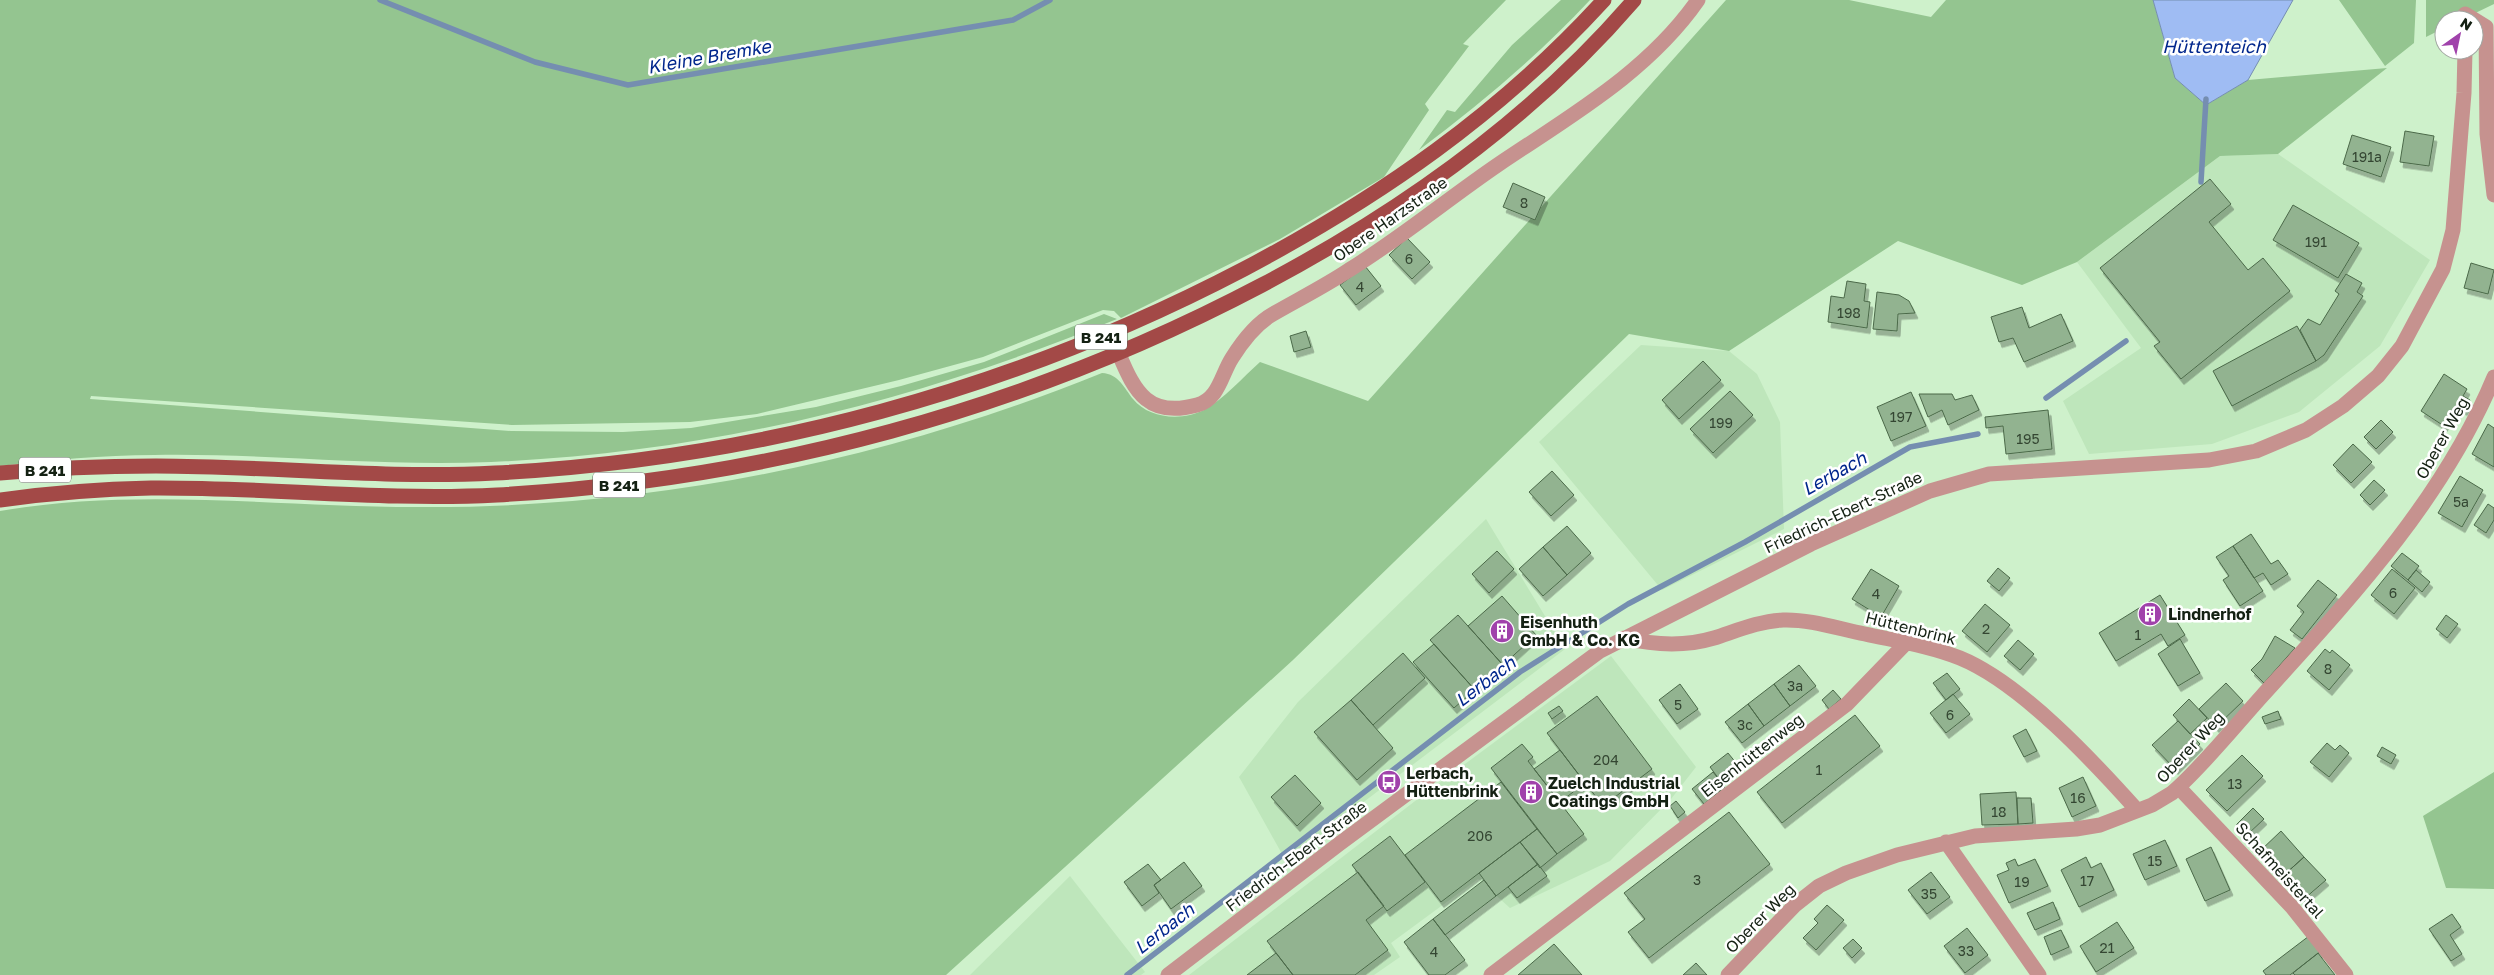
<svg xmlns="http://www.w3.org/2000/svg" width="2494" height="975" font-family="'Golos Text',sans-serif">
	<defs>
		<filter id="shadow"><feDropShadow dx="3" dy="5.5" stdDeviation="0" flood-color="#0004"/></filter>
	</defs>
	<rect width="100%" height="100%" fill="#cef1cb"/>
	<path fill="#bee6bb" d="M2278,154L2430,260L2380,346L2299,412L2212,444L2089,454L2063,401L2141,348L2077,262L2220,156Z
		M1641,345L1729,351L1757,374L1780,422L1784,529L1662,590L1539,442Z
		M1486,519L1565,649L1286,861L1239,777L1298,702Z
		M1611,656L1696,767L1671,799L1610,861L1510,908L1478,879L1391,943L1400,957L1374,975H1189L1419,798Z
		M1070,876L1145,972L1141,975H970Z"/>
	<path fill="#94c590" d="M0,0H1506L1463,44L1469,46L1425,104L1429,110L1384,177L1280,239L1121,318L1114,311L1103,310L983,357L899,380L757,414L690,422L512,425L91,396L90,399L511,431L623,432L691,428L816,407L901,386L984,362L1104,314L1117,319C915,401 710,453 491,462C378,467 266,453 154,455C103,455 51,460 0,466Z
		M1561,0H1590C1538,56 1480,104 1419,150L1447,110L1455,112L1512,45Z
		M1726,0H1849L1931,17L1946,0H2153L2175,78L2206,105L2248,80L2387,68L2278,154L2220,156L2077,262L2022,285L1898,241L1729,351L1629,334L1293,660L946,975H0V511C137,487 278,507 416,507C651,509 885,461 1102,373C1119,374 1124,388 1133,399C1149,419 1182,421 1204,410C1224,399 1243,377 1260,362L1368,401Z
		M2339,0H2416L2414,43L2385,66Z
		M2426,0H2494V4L2461,20H2444V28L2426,37Z
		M2494,772V889L2446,888L2423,816Z"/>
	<path fill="#9fbcf3" stroke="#758eb0" d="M2153,0H2293L2248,80L2206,105L2175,78Z"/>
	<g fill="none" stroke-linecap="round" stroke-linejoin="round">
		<path stroke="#758eb0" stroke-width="5.5" d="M380,0L535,62L628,85L1013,20L1050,0
			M2201,182L2206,99
			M2046,398L2126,341
			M1127,975L1520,672L1628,604L1745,542L1910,447L1978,434"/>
	</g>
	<path fill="#92b390" stroke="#4b6949" filter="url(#shadow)" d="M2405,131L2434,136L2429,166L2400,162Z
		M2352,135L2391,147L2381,177L2343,164Z
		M2210,179L2231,204L2209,222L2248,270L2263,258L2290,291L2181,379L2154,346L2160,342L2100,268Z
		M1513,183L1545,197L1535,220L1503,207Z
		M2293,205L2359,243L2338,278L2273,240Z
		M1407,238L1430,262L1412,279L1389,255Z
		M2471,263L2494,270L2488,294L2464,288Z
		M1365,266L1381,286L1356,305L1340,285Z
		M2346,274L2362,283L2357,292L2363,296L2324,355L2316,361L2300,330L2308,319L2320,325L2339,294L2335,291Z
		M1847,281L1866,284L1864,301L1870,302L1867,328L1828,322L1831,296L1844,298Z
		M1877,292L1899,295L1909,301L1915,313L1898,314L1897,331L1873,329Z
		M2022,307L2029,328L2061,314L2073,341L2024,362L2013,338L1999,342L1991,317Z
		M2297,326L2316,361L2232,406L2213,371Z
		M1306,331L1311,347L1294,352L1290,336Z
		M1703,361L1721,380L1679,419L1662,400Z
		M2444,374L2467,389L2463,396L2470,400L2464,410L2457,405L2444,426L2421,411Z
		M1730,391L1753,415L1713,453L1690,429Z
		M1911,392L1926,426L1891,441L1877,407Z
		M1919,394H1952L1955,400L1972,395L1979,410L1948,425L1942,410L1928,417Z
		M2048,410L2052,449L2006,454L2003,426L1986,428L1985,417Z
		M2381,420L2393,432L2376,449L2364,437Z
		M2488,424L2494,428V467L2472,454Z
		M2353,444L2372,462L2351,483L2333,465Z
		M1552,471L1574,495L1551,516L1529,492Z
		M2460,476L2483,490L2462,527L2438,513Z
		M2374,480L2385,490L2370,505L2360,495Z
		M2488,504L2494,508V520L2486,533L2474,525Z
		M1567,526L1591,553L1567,575L1543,547Z
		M2251,534L2271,564L2278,560L2288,574L2271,585L2263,573L2254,578L2233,546Z
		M2233,546L2263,591L2240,606L2223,580L2229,576L2216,557Z
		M1543,547L1567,575L1543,596L1519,569Z
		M1497,551L1514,569L1489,593L1472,574Z
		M2402,553L2419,566L2408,580L2391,566Z
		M1998,568L2010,578L1999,591L1987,581Z
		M1871,569L1899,586L1881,617L1852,599Z
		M2392,569L2415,588L2394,614L2371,595Z
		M2416,570L2430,582L2422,592L2408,580Z
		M2318,580L2337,595L2302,639L2290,630L2304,612L2297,606Z
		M2160,595L2185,635L2168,646L2161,634L2116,661L2099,633Z
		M1502,596L1536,635L1503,665L1468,626Z
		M1985,604L2010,625L1987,652L1962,631Z
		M1458,615L1503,665L1475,690L1430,640Z
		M2446,615L2458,624L2447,638L2436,629Z
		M2275,636L2295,648L2264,683L2251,670L2262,659Z
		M2180,639L2200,673L2178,686L2158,654Z
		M2018,640L2034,654L2020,670L2004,656Z
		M1434,644L1475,690L1454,708L1413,662Z
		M2325,649L2330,653L2332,650L2350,665L2329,690L2307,671Z
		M1403,653L1425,678L1373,725L1351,700Z
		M1799,665L1816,686L1790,706L1774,684Z
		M1947,673L1960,689L1946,700L1933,683Z
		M2226,683L2243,701L2216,727L2199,709Z
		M1680,684L1698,709L1677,724L1659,700Z
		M1774,684L1790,706L1764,726L1748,704Z
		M1833,690L1841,699L1829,709L1822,700Z
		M1953,694L1970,714L1946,733L1930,713Z
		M1597,696L1652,769L1603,806L1547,733Z
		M2189,699L2207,718L2190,734L2173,715Z
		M1351,700L1393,748L1357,780L1314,732Z
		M1748,704L1764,726L1742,743L1725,722Z
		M1559,706L1563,711L1552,719L1548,713Z
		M2278,711L2281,719L2265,724L2262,717Z
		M1855,715L1880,746L1782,823L1757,792Z
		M2178,721L2200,744L2175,769L2152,745Z
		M2026,729L2037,751L2024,757L2013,736Z
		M2327,743L2335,750L2340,745L2349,753L2329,777L2310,762Z
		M1522,744L1533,757L1528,761L1584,834L1557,854L1491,768Z
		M2382,747L2396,755L2391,764L2377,756Z
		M1560,750L1585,783L1560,802L1534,769Z
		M1728,753L1737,764L1719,779L1710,767Z
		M2242,755L2263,776L2227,811L2206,790Z
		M1713,772L1725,787L1704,804L1692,789Z
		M1295,775L1321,803L1297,826L1271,797Z
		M2083,777L2096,806L2072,817L2059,788Z
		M1501,782L1537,829L1441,902L1405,855Z
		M2016,792L2018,824L1982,825L1980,794Z
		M2017,798H2031L2033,823L2018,824Z
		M1676,801L1685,812L1678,818L1670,806Z
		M1356,804L1359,809L1352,815L1348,810Z
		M2253,808L2264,819L2247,835L2236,825Z
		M1729,812L1770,864L1649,958L1628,932L1645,919L1624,893Z
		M1537,829L1557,854L1540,868L1520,842Z
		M2281,831L2304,857L2283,876L2260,851Z
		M1390,836L1425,882L1387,911L1352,865Z
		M2165,840L2177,866L2145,880L2133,854Z
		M1520,842L1538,864L1496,896L1479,873Z
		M2211,847L2230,890L2205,901L2186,859Z
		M2086,857L2091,868L2101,863L2114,890L2079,907L2061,870Z
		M2304,857L2326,880L2304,899L2283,876Z
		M2015,859L2018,866L2035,859L2048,886L2009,903L1997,875L2009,870L2006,863Z
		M1184,862L1202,886L1171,909L1154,885Z
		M1148,864L1161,880L1154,885L1159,893L1142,906L1124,882Z
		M1538,864L1547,876L1517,898L1508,887Z
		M1358,872L1384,906L1366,920L1388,950L1355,975H1293L1267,941Z
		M1931,872L1950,897L1927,914L1908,890Z
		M1484,880L1496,896L1445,935L1433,919Z
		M2053,902L2060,919L2035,930L2027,913Z
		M1827,905L1844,920L1816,950L1803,938L1818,923L1814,919Z
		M2452,914L2461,927L2450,935L2462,954L2451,961L2429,929Z
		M1433,919L1465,960L1445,975H1429L1404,942Z
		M2117,922L2134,948L2096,972L2080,946Z
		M1967,928L1988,955L1965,973L1944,946Z
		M2061,930L2069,947L2051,955L2044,937Z
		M2309,936L2321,951L2290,975H2266L2263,971Z
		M1853,939L1862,948L1852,958L1843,948Z
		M1554,944L1582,975H1518Z
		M1276,953L1293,975H1247Z
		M2318,953L2335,975H2295L2293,973Z
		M1696,963L1707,975H1683Z"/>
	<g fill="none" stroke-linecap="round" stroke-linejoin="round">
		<path stroke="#c6928f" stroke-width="15" d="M2465,14L2486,27L2487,134L2494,195
			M1119,354C1135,393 1149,418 1197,405C1219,399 1221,375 1232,358C1242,342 1257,323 1273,314C1299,299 1325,286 1349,270C1401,238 1449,198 1499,164C1570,116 1648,72 1698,0
			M1624,638C1654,645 1684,647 1714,638C1736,631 1759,621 1783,620C1810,619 1839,629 1865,634C1897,641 1930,646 1960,658C2021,683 2093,761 2137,810
			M2184,793L2292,907L2346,975
			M1946,842L2039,975
			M1168,975L1339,844L1600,651L1811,544L1930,491L1989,474L2209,460L2256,451L2306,430L2343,406L2378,376L2402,346L2443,269L2453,230L2464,93L2465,50
			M1491,975L1847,704L1906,643
			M1728,975L1795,905L1819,886L1846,873L1897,855L1975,836L2076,829L2100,825L2152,805L2172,793C2203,766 2234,727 2262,696C2350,599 2443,500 2494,377"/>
		<path stroke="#a34947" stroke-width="15" d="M0,473C52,468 104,466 156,466C269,466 382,479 495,473C758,459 1011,391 1244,269C1380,197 1500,114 1604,0
			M0,500C50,493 100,489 151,488C266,487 381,501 497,495C765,480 1025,410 1262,285C1402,211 1531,120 1634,0"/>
	</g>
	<defs>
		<g id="building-disc" transform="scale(1.25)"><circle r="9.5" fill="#a042ab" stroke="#fff"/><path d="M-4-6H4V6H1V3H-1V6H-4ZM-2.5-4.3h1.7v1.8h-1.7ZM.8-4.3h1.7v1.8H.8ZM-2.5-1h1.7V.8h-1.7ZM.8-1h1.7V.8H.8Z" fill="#fff"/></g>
		<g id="bus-disc" transform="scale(1.25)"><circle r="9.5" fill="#a042ab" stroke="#fff"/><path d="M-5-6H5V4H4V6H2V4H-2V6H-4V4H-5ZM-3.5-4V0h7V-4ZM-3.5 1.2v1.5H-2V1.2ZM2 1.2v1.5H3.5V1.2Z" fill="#fff"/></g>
	</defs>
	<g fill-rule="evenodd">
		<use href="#building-disc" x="2150" y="614"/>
		<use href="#building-disc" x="1502" y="631"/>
		<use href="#bus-disc" x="1389" y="782"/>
		<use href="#building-disc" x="1531" y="792"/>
	</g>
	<g text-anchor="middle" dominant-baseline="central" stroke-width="5" stroke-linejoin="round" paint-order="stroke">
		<g font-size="14" fill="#344632">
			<text x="2367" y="156">191a</text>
			<text x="1524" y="202">8</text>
			<text x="2316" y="241">191</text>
			<text x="1409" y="258">6</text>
			<text x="1360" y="286">4</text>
			<text x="1849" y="312">198</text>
			<text x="1901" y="416">197</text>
			<text x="1721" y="422">199</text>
			<text x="2028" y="438">195</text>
			<text x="2461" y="501">5a</text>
			<text x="2393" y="592">6</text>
			<text x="1876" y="593">4</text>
			<text x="1986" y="628">2</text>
			<text x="2138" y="634">1</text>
			<text x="2328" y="668">8</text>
			<text x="1795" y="685">3a</text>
			<text x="1678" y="704">5</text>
			<text x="1950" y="714">6</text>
			<text x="1745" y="724">3c</text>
			<text x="1606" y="759">204</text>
			<text x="1819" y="769">1</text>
			<text x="2235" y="783">13</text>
			<text x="2078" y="797">16</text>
			<text x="1999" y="811">18</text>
			<text x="1480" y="835">206</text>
			<text x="2155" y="860">15</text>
			<text x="1697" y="879">3</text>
			<text x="2087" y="880">17</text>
			<text x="2022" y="881">19</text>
			<text x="1929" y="893">35</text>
			<text x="2107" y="947">21</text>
			<text x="1966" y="950">33</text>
			<text x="1434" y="951">4</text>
		</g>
		<g fill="#fff" stroke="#5a645a" stroke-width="1">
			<rect x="1075" y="324.5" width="52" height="25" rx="4"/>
			<rect x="19" y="457.5" width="52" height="25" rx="4"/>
			<rect x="593" y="472.5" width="52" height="25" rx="4"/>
		</g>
		<g font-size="15" font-weight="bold" fill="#142113">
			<text x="1101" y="337">B 241</text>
			<text x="45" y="470">B 241</text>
			<text x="619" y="485">B 241</text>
		</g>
		<g font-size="16" fill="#142113" stroke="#fff">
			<text transform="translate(1390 219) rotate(-35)">Obere Harzstraße</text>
			<text transform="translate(2442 438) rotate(-61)">Oberer Weg</text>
			<text transform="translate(1843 512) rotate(-25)">Friedrich-Ebert-Straße</text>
			<text transform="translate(1911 628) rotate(14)">Hüttenbrink</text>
			<text transform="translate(2190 747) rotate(-47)">Oberer Weg</text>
			<text transform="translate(1752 755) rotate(-38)">Eisenhüttenweg</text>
			<text transform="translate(1296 856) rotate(-37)">Friedrich-Ebert-Straße</text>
			<text transform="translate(2280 870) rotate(48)">Schafmeistertal</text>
			<text transform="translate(1760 918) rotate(-45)">Oberer Weg</text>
		</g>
		<g font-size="16" font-weight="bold" fill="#142113" stroke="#fff" text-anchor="start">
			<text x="2168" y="614">Lindnerhof</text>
			<text x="1520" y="622">Eisenhuth<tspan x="1520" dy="18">GmbH &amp; Co. KG</tspan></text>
			<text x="1406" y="773">Lerbach,<tspan x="1406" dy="18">Hüttenbrink</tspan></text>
			<text x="1548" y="783">Zuelch Industrial<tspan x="1548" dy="18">Coatings GmbH</tspan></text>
		</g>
		<g font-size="18" font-style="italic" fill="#00268c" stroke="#fff">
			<text x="2214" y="46">Hüttenteich</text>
			<text transform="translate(709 56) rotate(-10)">Kleine Bremke</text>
			<text transform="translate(1834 473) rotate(-29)">Lerbach</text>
			<text transform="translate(1485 681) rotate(-37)">Lerbach</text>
			<text transform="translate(1164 928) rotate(-38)">Lerbach</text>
		</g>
	</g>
	<g transform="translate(2459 35) rotate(33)"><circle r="24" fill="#ffffff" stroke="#a1a6a1"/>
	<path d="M0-4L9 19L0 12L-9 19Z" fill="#a042ab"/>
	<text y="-8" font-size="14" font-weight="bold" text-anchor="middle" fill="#142113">N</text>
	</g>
</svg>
